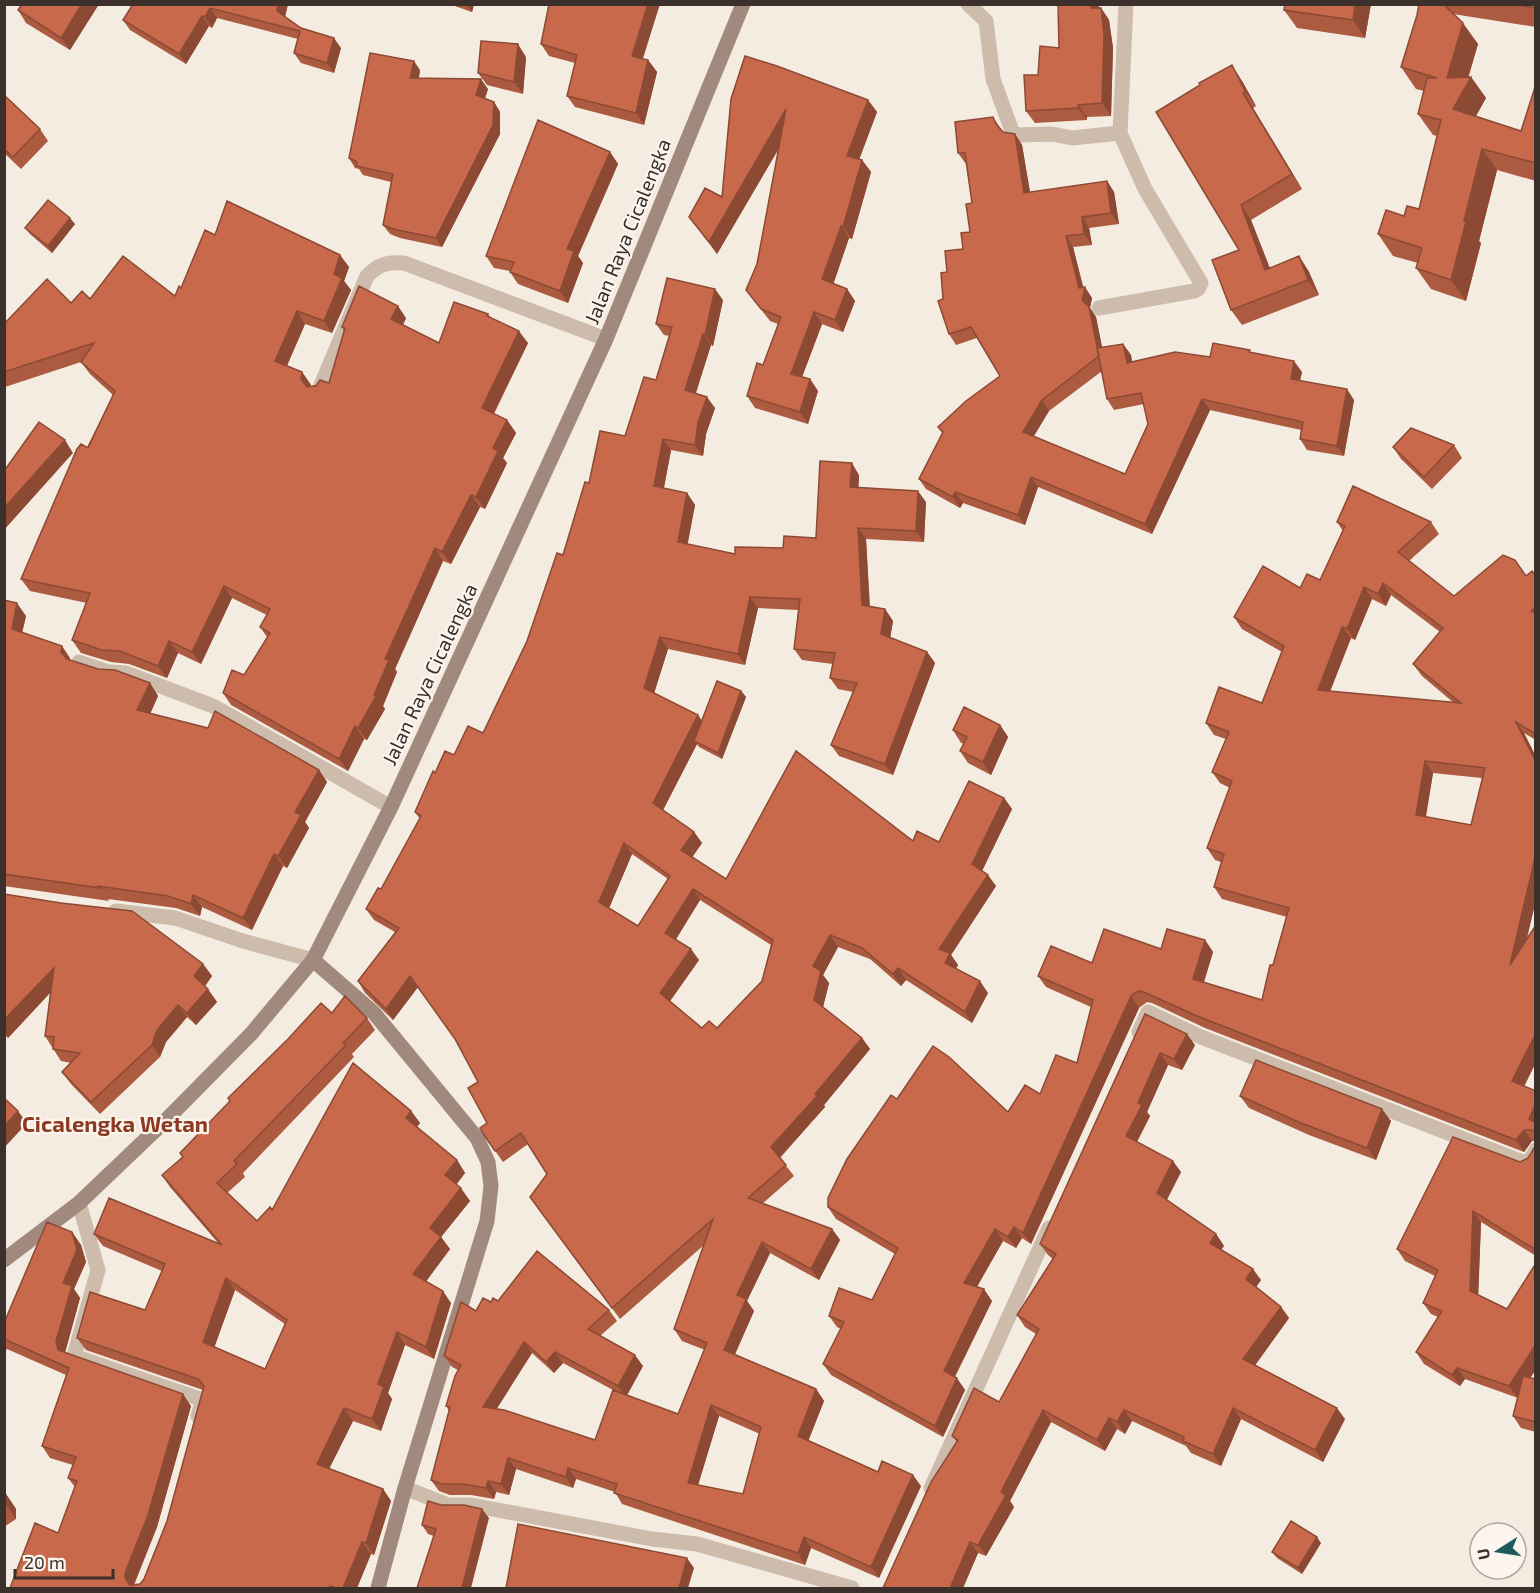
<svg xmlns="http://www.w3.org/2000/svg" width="1540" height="1593" font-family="'Exo 2',sans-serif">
	<rect width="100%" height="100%" fill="#f4ebe1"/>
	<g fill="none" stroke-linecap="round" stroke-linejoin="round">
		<path stroke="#cdbbac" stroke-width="15" d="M968,4L986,21L993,79L1012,131L1017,135L1052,134L1072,138L1120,133L1145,189L1201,283L1198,289L1194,291L1099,308
			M1120,133L1126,4
			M319,390L367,276C379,264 387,262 404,263L606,339
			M79,662L109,672L126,673L213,706L391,807
			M116,911L175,918L243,941L313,960
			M1139,1032L1148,1012L1201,1037L1528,1164L1536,1150
			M79,1203L98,1270L74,1356L203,1400L198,1416
			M405,1488L448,1505H471L652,1539L697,1544L852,1588
			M931,1488L1049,1228"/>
		<path stroke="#a18a7d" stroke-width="15" d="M313,960L374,1013L477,1138L488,1162L491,1186L487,1221L405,1488L378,1588
			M4,1260L79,1203L165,1121L251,1034L313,960L391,807L606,339L743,4"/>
	</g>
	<path fill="#ac5a40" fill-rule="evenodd" d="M99,4L70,50L26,23L18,10Z
		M133,4H288L285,17L301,28L341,48L334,73L301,63L294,53L298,39L217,18L212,28L209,26L186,64L130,30L123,20Z
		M449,4H474L472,12Z
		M1371,4L1365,38L1297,28L1284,10Z
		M1419,4H1536V27L1453,14L1478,44L1468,77H1471L1486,98L1476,116L1521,131L1536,84V181L1497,170L1479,241L1481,243L1466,301L1431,289L1416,268L1418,263L1393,256L1378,234L1404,216L1419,209L1437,136L1433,135L1418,114L1424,91L1416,89L1401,67L1417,15Z
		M1099,8H1101L1109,20L1113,48L1111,116L1087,117V120L1035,123L1026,111L1038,75L1059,48Z
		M541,44L648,60L657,72L644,125L575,107L567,96L575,63L549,56Z
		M526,57L523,94L487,85L478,73Z
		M420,70L419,78L488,89L485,98L494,102L500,112V134L442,247L400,238L390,234L383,225L391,182L363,175L359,169L355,168L349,158Z
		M1242,81L1256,106L1253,108L1302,189L1251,220L1270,268L1299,256L1309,272L1319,295L1242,325L1231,310L1239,250Z
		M4,95L40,129L48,141L21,169L4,153Z
		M731,99L868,100L877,112L859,159L862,160L871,172L852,239L849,238L833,284L847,289L855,301L843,332L822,324L802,377L810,379L818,391L808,424L755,408L747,396L763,365L778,324L770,321L746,290L757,264L779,148L717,254L689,217L722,197Z
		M993,117L1003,132L1015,134L1022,145L1030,192L1107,181L1114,192L1119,224L1089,228L1092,245L1073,247L1083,287L1092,298L1090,308L1096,317L1102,347L1123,344L1131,355L1132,362L1210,357L1252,353L1302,372L1300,380L1354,400L1344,456L1307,450L1300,439L1301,430L1210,410L1152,534L1038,487L1025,525L963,503L960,508L926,489L919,479L942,433L938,427L1000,376L977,338L956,345L949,334L943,299L947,272L963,249L970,232L972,203L966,164L958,153ZM1102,371L1107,399L1114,410L1144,404L1148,424L1125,474L1034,436L1049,411Z
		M610,152L618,164L578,256L583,263L568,303L518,284L510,272V271L494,268L486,256Z
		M75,224L52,253L30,234L25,228Z
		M215,235L340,255L349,267L344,281L351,290L332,333L305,324L287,366L302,372L311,385L310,386L329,383L344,331L342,327L406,318L403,325L439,343L488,314L491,318L528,343L494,414L507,420L516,433L503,458L507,463L485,509L480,507L451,564L443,561L395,669L397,672L383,706L385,709L367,740L364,739L348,771L231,705L223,693L244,675L267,637L260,627L267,615L232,598L201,664L178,653L167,678L129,664L111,662L81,653L72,640L87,603L30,591L21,579L113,395L90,374L81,362L5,387L4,324L71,303L90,299L175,296Z
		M723,300L713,346L711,345L696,393L715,408L706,434L703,456L671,450L664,488L687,493L695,505L687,544L735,554L783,548L816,538L859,475L858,488L926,502L924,542L866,539L870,606L885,609L893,621L890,638L927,652L935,663L893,775L839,756L831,745L853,692L838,689L830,678L833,664L802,660L794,649L798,610L758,608L745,665L668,649L654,693L698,715L702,721L741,691L746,697L722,759L699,747L697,744L663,810L694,832L702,843L692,857L726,879L913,841L939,842L1004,798L1012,809L982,871L996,886L951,955L958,965L956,968L988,993L972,1023L906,980L901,986L870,959L838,947L823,975L829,983L823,1007L862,1038L870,1049L824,1105L825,1107L780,1158L794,1176L762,1204L832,1229L840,1240L819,1280L770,1253L747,1301L754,1311L735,1354L816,1389L824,1401L808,1440L878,1472L921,1486L879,1578L811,1548L805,1565L622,1504L615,1492L576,1479L573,1488L516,1469L509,1495L496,1492L494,1499L471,1495H450L439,1491L431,1480L449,1411L446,1406L458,1370L452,1367L444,1356L476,1311L491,1302L498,1301L609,1310L617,1321L600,1336L643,1366L627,1395L678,1414L705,1350L682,1341L674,1329L704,1245L620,1319L538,1209L547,1174L528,1144L503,1162L484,1135L487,1123L478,1082L456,1040L418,987L393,1020L365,993L358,981L395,932L374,920L366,909L381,889L420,819L415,812L435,773L454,755L483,733L527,641L563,555L589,483L625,436L656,380L670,336L664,335L656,324ZM632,854L668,879L638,926L609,908ZM700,900L771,945L762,981L717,1028H702L670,1001L699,960L676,939ZM532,1353L554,1373L563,1363L613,1390L595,1440L496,1409ZM719,1416L760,1434L743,1494L698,1485Z
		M1454,445L1462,458L1432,489L1401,459L1393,447Z
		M1337,522H1431L1439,534L1409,561L1454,596L1526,576H1536V740L1524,733L1536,757V900L1526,939L1536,924V1062L1524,1086L1536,1091V1141H1532L1524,1152L1205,1028L1152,1003L1147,1002L1139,1008L1031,1244L1022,1238L1016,1248L1003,1241L977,1287L992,1301L955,1377L965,1390L943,1437L831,1375L823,1364L841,1329L837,1327L829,1316L872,1300L895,1254L836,1219L828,1207L897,1099L1008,1112L1040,1094L1077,1063L1091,1007L1046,987L1038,976L1092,963L1205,940L1213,952L1204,982L1262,1000L1287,917L1222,899L1214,887L1221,862L1215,860L1207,848L1230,788L1220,783L1212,772L1226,739L1214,735L1206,723L1262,703L1282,652L1242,629L1234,617L1300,588L1320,580L1343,531ZM1391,595L1440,632L1413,664L1422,676L1454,703L1330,691L1351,638L1355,640L1372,599L1386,606ZM1433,773L1482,778L1471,825L1426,817Z
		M4,600L26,616L22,633L70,658V660L98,669L150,683L158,696L150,714L319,770L327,782L305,822L309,828L287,868L283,866L252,930L202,907L200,916L176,908L108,899L109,901L4,886Z
		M1000,725L1008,737L991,775L968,763L960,751L964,744L961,743L953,730Z
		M4,894L203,964L212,976L205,986L217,1002L196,1025L187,1017L166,1042L160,1057L100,1114L71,1084L62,1072L71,1063L61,1061L45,1036L50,993L8,1038L4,1034Z
		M332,1013L367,1018L375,1030L352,1054L354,1057L243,1173L245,1177L227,1193L257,1221L411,1111L420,1123L417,1127L457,1160L465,1173L456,1184L470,1201L441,1237L450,1249L426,1281L451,1303L434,1359L405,1345L388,1393L392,1399L381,1431L353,1421L329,1469L383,1489L391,1501L374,1555L371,1554L357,1588H10L58,1533L75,1487L68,1478L73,1465L50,1458L42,1446L66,1375L7,1349L4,1352V1323L72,1232L81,1245L86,1262L74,1289L80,1298L65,1352L191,1406L157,1527L134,1584H140L144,1579L167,1521L203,1390L86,1350L77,1338L145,1310L162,1271L103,1246L94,1234L219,1244L170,1187L162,1175L182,1157ZM235,1290L285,1324L265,1369L214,1347Z
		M1145,1014L1195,1045L1182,1070L1168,1065L1147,1112L1150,1116L1137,1142L1181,1172L1167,1200L1216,1234L1224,1246L1221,1249L1261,1280L1256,1287L1281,1307L1289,1318L1255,1365L1345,1419L1323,1462L1241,1419L1221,1466L1191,1453L1186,1446L1132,1421L1125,1434L1117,1429L1105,1451L1051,1422L1010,1501L1014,1507L986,1556L978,1553L963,1588H883L957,1442L952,1436L999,1402L1036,1334L1025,1327L1017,1315L1053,1259L1048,1255L1040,1244Z
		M1240,1096L1391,1121L1376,1160L1309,1135L1249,1108Z
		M1536,1145V1256L1481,1222L1478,1295L1507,1309L1536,1263V1369L1530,1378L1536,1379V1432L1521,1428L1513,1416L1518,1398L1465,1379L1460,1386L1424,1364L1416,1352L1438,1317L1431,1314L1423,1303L1435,1276L1405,1261L1397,1249L1520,1162L1528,1158Z
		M4,1491L16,1509V1519L4,1527Z
		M441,1505L489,1518L434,1536L428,1534L422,1525Z
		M1321,1543L1302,1574L1277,1558L1272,1552Z"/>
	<path fill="#8c4a34" d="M82,4H99L70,50L61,38Z
		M278,4H288L284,21L277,11Z
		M466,4H474L472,12Z
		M648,4H660L640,68L632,56Z
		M1091,4H1099L1100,21L1091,8Z
		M1355,4H1371L1365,38L1353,20Z
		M210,8L217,18L212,28L205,17Z
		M1101,8L1109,20L1113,48L1111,116L1102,103Z
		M202,16L209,26L186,64L179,54Z
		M1463,23L1478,44L1465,89L1471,77L1486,98L1468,130L1453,109L1447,78Z
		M334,38L341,48L334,73L327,63Z
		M518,44L526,57L523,94L514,82Z
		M648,60L657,72L644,125L636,113Z
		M414,61L420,70L417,87L410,78Z
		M1232,65L1242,81L1256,106L1245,91Z
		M481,79L488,89L483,104L476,95Z
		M1243,93L1253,108L1302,189L1292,174Z
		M868,100L877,112L856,168L847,156Z
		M494,102L500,112V134L442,247L436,238Z
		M1078,105L1087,117V120L1078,108Z
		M786,109L795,121L717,254L709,242Z
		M1015,134L1022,145L1032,204L1024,193Z
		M1482,149L1497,170L1479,241L1481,243L1466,301L1451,280Z
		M610,152L618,164L578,256L583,263L568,303L560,291L567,249Z
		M862,160L871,172L852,239L843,227Z
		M1107,181L1114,192L1119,224L1111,213Z
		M1241,205L1251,220L1276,285L1265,270Z
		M1082,217L1089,228L1092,245L1084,234Z
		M70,218L75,224L52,253L48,246Z
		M841,226L849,238L831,291L822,279Z
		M1066,236L1073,247L1084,290L1085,287L1092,298L1090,308L1096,317L1106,367L1099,356L1079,288Z
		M340,255L349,267L344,281L351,290L332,333L324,321L334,274Z
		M1299,256L1309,272L1319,295L1308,280Z
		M715,289L723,300L713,346L705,335Z
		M847,289L855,301L843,332L835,320Z
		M398,306L406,318L400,331L391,319Z
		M297,311L305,324L283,374L275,361Z
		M814,312L822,324L799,385L791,374Z
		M519,331L528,343L490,420L482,408Z
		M703,334L711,345L693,401L685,390Z
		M1123,344L1131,355L1134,374L1127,363Z
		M1294,361L1302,372L1298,389L1291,379Z
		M302,372L311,385L309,392L301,379Z
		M810,379L818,391L808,424L800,412Z
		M1347,389L1354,400L1344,456L1337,446Z
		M707,397L715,408L706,434L703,456L695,445L698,423Z
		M1202,399L1210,410L1152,534L1145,524Z
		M1042,400L1049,411L1030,442L1023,432Z
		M507,420L516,433L503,458L507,463L485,509L476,497L493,448Z
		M663,439L671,450L662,497L654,486Z
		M65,440L73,453L4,530V508Z
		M852,463L859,475L858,499L850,487Z
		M1031,477L1038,487L1025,525L1018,515Z
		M918,491L926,502L924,542L916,531Z
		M955,492L963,503L960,508L953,497Z
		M687,493L695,505L686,553L678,542Z
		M471,495L480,507L451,564L442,552Z
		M858,528L866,539L870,616L862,605Z
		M435,548L443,561L395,669L397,672L383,706L385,709L367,740L358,728L374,695L385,659Z
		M1383,583L1391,595L1386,606L1378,594Z
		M224,586L232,598L201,664L192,652Z
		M1364,587L1372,599L1355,640L1347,629Z
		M750,597L758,608L745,665L738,654Z
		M17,603L26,616L20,641L12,629Z
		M885,609L893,621L889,645L881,634Z
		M1342,627L1351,638L1326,702L1318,690Z
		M660,637L668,649L652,700L644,688Z
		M169,641L178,653L167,678L158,666Z
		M62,646L70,658V665L61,652Z
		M927,652L935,663L893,775L885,764Z
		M150,683L158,696L146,723L137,710Z
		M741,691L746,697L722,759L718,753Z
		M698,715L706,727L694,741L697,744L661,814L653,803Z
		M1516,722L1524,733L1536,757V762Z
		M1000,725L1008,737L991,775L983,762Z
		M355,726L364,739L348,771L339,759Z
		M1425,761L1433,773L1424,826L1416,815Z
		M319,770L327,782L305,822L309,828L287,868L278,856L295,812Z
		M1004,798L1012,809L980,875L972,864Z
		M694,832L702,843L689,862L681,850Z
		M624,843L632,854L607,913L599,902Z
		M1536,853V900L1518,977L1510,965Z
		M274,854L283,866L252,930L243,918Z
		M988,875L996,886L951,955L958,965L953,974L945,963L939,949Z
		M693,889L700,900L673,944L665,933Z
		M193,895L202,907L200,916L191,904Z
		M830,935L838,947L823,975L829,983L822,1011L814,1000L813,966Z
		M1205,940L1213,952L1201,991L1193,979Z
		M691,949L699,960L668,1004L660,993Z
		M203,964L212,976L203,989L194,976Z
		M54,968L62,980L8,1038L4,1032V1020Z
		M898,968L906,980L901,986L893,974Z
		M410,976L418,987L393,1020L386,1009Z
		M980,981L988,993L972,1023L965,1012Z
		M208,989L217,1002L196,1025L187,1013Z
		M1131,996L1139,1008L1031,1244L1023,1233Z
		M178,1005L187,1017L166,1042L160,1057L152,1045L157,1030Z
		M1536,1033V1062L1521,1093L1512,1081Z
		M1187,1034L1195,1045L1182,1070L1174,1059Z
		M862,1038L870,1049L824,1105L825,1107L779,1158L771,1147Z
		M1160,1053L1168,1065L1147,1112L1150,1116L1134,1147L1126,1136L1138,1103Z
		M1536,1103V1129L1529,1119Z
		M1382,1109L1391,1121L1376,1160L1367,1148Z
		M18,1111L27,1123L4,1148V1126Z
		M411,1111L420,1123L414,1130L406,1118Z
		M1524,1130L1532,1141L1524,1152L1516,1140Z
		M457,1160L465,1173L454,1188L445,1175Z
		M1173,1161L1181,1172L1164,1204L1157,1193Z
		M461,1188L470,1201L441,1237L450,1249L422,1287L413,1274L430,1228Z
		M1473,1211L1481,1222L1478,1303L1470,1291Z
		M1014,1227L1022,1238L1016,1248L1008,1237Z
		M832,1229L840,1240L819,1280L811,1269Z
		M995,1229L1003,1241L972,1295L964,1283Z
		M72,1232L81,1245L86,1262L74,1289L80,1298L65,1353L58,1350L56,1341L63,1283Z
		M1216,1234L1224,1246L1218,1254L1210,1243Z
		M762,1242L770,1253L747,1301L754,1311L732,1361L724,1350L737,1295Z
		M1253,1269L1261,1280L1254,1290L1246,1279Z
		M226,1278L235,1290L212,1354L203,1342Z
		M984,1289L992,1301L952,1382L944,1371Z
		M443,1291L451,1303L434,1359L426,1347Z
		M1281,1307L1289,1318L1251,1371L1243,1359Z
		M397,1332L405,1345L388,1393L392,1399L381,1431L372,1419L378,1384Z
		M524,1342L532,1353L491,1418L483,1407Z
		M1536,1344V1369L1518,1398L1509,1386Z
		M555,1352L563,1363L554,1373L546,1362Z
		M635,1355L643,1366L626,1397L618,1386Z
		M1457,1368L1465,1379L1460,1386L1452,1375Z
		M957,1378L965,1390L943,1437L935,1426Z
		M816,1389L824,1401L806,1447L798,1436Z
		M183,1394L191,1406L157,1527L134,1585V1588L125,1578V1573Z
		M711,1405L719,1416L695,1495L688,1483Z
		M344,1408L353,1421L325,1477L317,1464Z
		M1233,1408L1241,1419L1221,1466L1213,1454Z
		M1337,1408L1345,1419L1323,1462L1315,1450Z
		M1043,1410L1051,1422L1010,1501L1014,1507L986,1556L978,1545L1001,1492Z
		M1124,1410L1132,1421L1125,1434L1117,1422Z
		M1109,1418L1117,1429L1105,1451L1097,1440Z
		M508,1458L516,1469L509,1495L501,1484Z
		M568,1468L576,1479L573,1488L566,1477Z
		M913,1475L921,1486L879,1578L871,1567Z
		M488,1481L496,1492L494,1499L486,1488Z
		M383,1489L391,1501L374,1555L366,1543Z
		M4,1491L16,1509V1519L5,1503Z
		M482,1509L489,1518L471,1588H462Z
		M804,1537L811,1548L805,1565L798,1553Z
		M1317,1537L1321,1543L1302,1574L1298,1568Z
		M362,1542L371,1554L357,1588H343Z
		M970,1542L978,1553L963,1588H950Z
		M687,1558L694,1568L688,1588H679Z"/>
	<path fill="#c8694b" stroke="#8c4a34" stroke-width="1.5" fill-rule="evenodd" d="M22,4H82L61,38L18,10Z
		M133,4H278L277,11L301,28L334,38L327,63L294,53L300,31L210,8L205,17L202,16L179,54L123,20Z
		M549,4H648L632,56L648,60L636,113L567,96L577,55L541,44Z
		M1058,4H1091V8H1101L1104,35L1102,103L1078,105V108L1026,111L1024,75H1038L1040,46L1059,48Z
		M1285,4H1355L1353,20L1284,10Z
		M1419,4H1443L1463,23L1447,78L1471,77L1453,109L1521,131L1536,84V163L1482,149L1464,221L1466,222L1451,280L1416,268L1422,248L1378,234L1386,210L1404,216L1407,206L1419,209L1441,120L1418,114L1427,78H1437L1401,67L1417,15Z
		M1512,4H1536V8Z
		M481,41L518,44L514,82L478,73Z
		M370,53L414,61L410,78L481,79L476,95L494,102L493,125L436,238L393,229L383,225L393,174L356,166L357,162L349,158Z
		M745,56L777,66L868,100L847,156L862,160L843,227L841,226L822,279L847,289L835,320L814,312L791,374L810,379L800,412L747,396L757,363L763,365L781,317L761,309L746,290L757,264L786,109L709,242L689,217L705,188L722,197L731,99Z
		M1232,65L1245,91L1243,93L1292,174L1241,205L1265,270L1299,256L1308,280L1231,310L1212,260L1239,250L1156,112L1200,85L1199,83Z
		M4,95L40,129L13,157L4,149Z
		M993,117L996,124L1003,132L1015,134L1024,193L1107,181L1111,213L1082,217L1084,234L1066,236L1079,288L1085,287L1082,300L1089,307L1099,356L1042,400L1023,432L1125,474L1148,424L1141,393L1107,399L1097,348L1123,344L1127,363L1175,352L1210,357L1213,343L1250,350L1249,352L1294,361L1291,379L1347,389L1337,446L1300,439L1303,422L1202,399L1145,524L1031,477L1018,515L955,492L953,497L919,479L943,432L938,427L966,401L1000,376L971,327L949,334L938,301L943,299L941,273L947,272L945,251L963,249L961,233L970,232L966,204L972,203L965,153H958L955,122Z
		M538,120L610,152L567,249L574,251L560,291L510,272L514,262L486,256Z
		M48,200L70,218L48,246L25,228Z
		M227,201L340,255L334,274L342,278L324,321L297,311L275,361L302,372L301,379L307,387L316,386L320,380L329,383L345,328L342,327L359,286L398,306L391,319L439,343L454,302L488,314L487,316L519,331L482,408L507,420L493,448L498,451L476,497L471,495L442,552L435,548L385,659L389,660L374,695L376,696L358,728L355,726L339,759L223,693L232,670L244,675L270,633L260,627L270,609L224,586L192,652L169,641L158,666L120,651L102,650L72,640L90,593L21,579L77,449L81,444L88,448L115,391L81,362L94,343L4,372V324L47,279L71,303L82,291L90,299L123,256L175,296L179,286L181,288L205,230L215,235Z
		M667,278L715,289L705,335L703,334L685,390L707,397L698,423L695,445L663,439L654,486L687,493L678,542L735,554V547L783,548L784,536L816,538L820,461L852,463L850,487L918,491L916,531L858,528L862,605L885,609L881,634L927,652L885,764L831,745L857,683L830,678L835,653L794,649L800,599L750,597L738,654L660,637L644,688L698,715L653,803L694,832L681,850L726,879L796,751L913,841L917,831L939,842L969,781L1004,798L972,864L988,875L939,949L950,953L945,963L980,981L965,1012L898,968L893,974L862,948L830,935L813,966L821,971L814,1000L862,1038L815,1094L817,1096L771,1147L786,1165L748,1198L832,1229L811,1269L762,1242L737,1295L746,1299L724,1350L816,1389L798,1436L878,1472L882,1461L913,1475L871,1567L804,1537L798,1553L614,1493L617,1484L568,1468L566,1477L508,1458L501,1484L488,1481L486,1488L463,1484H442L431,1480L450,1407L446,1406L455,1376L461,1365L444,1356L461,1302L476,1311L483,1298L491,1302L493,1298L498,1301L537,1251L609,1310L588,1329L635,1355L618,1386L555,1352L546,1362L524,1342L483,1407L504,1410L595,1440L613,1390L678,1414L707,1343L674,1329L713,1219L612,1308L530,1197L547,1174L521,1133L495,1151L484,1135L480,1128L487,1123L468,1088L478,1082L455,1039L410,976L386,1009L358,981L399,928L366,909L378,888L381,889L421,816L415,812L433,771L435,773L445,751L454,755L468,726L483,733L527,641L557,553L563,555L585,482L589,483L600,431L625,436L644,377L656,380L672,327L656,324ZM624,843L670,876L638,926L599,902ZM693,889L773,940L762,981L717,1028L709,1021L702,1028L660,993L691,949L665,933ZM711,1405L761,1427L743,1494L688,1483Z
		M39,422L65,440L4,508V471Z
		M1411,428L1454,445L1424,477L1393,447Z
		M1353,486L1431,522L1398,552L1454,596L1503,555L1515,560L1526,576L1532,571L1536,576V607L1531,611L1536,613V734L1516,722L1536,762V853L1510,965L1536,925V1033L1512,1081L1536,1091V1103L1529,1119L1536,1123V1133L1532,1130H1524L1516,1140L1197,1016L1144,992L1138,991L1131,996L1023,1233L1014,1227L1008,1237L995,1229L964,1283L984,1289L944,1371L957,1378L935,1426L823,1364L844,1322L829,1316L839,1288L872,1300L898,1248L828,1207V1198L847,1159L891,1095L897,1099L933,1046L949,1057L1008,1112L1025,1085L1040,1094L1056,1055L1077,1063L1093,1000L1038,976L1051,946L1092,963L1104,929L1161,949L1167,929L1205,940L1193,979L1262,1000L1270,965H1273L1289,908L1214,887L1224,854L1207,848L1232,781L1212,772L1229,732L1206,723L1219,687L1262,703L1284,646L1234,617L1263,566L1300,588L1307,574L1320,580L1345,526L1337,522ZM1383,583L1443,628L1413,664L1461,703L1318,690L1342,627L1347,629L1364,587L1378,594ZM1425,761L1485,768L1471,825L1416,815Z
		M4,600L17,603L12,629L62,646L61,652L67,659L98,669L115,670L150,683L137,710L208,728L215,711L319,770L295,812L301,815L278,856L274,854L243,918L193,895L191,904L168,896L98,886L100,888L4,874Z
		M717,681L741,691L718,753L694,741Z
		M964,707L1000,725L983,762L960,751L967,737L953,730Z
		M4,894L61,903L132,911L203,964L194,976L208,989L187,1013L178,1005L157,1030L152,1045L91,1102L62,1072L80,1053L53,1049L54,1037L45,1036L54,968L4,1020Z
		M345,996L367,1018L343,1043L346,1045L234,1161L237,1164L217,1183L257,1221L270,1207L272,1210L353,1063L411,1111L406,1118L457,1160L445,1175L461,1188L430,1228L441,1237L413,1274L443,1291L426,1347L397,1332L378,1384L384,1387L372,1419L344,1408L317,1464L383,1489L366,1543L362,1542L343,1588H336L330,1586L329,1588H10L35,1523L58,1533L77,1481L68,1478L76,1457L42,1446L69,1368L4,1339V1323L47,1222L72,1232L77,1250L63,1283L72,1286L56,1341L58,1350L183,1394L148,1515L125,1573V1578L130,1585L140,1584L144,1579L167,1521L204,1386L198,1379L77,1338L90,1292L145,1310L165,1264L94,1234L109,1198L222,1245L162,1175L183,1157L180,1153L230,1101L228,1098L288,1039L321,1003L332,1013ZM226,1278L287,1320L265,1369L203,1342Z
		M1145,1014L1187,1034L1174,1059L1160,1053L1138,1103L1142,1105L1126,1136L1173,1161L1157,1193L1216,1234L1210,1243L1253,1269L1246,1279L1281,1307L1243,1359L1337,1408L1315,1450L1233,1408L1213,1454L1183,1441L1184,1437L1124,1410L1117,1422L1109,1418L1097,1440L1043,1410L1001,1492L1006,1495L978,1545L970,1542L950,1588H883L931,1482L958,1440L952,1436L974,1388L999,1402L1039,1329L1017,1315L1056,1254L1040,1244Z
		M1256,1060L1382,1109L1367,1148L1301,1123L1240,1096Z
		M4,1098L18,1111L4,1126Z
		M1453,1137L1520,1162L1528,1158L1536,1145V1250L1473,1211L1470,1291L1507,1309L1536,1263V1344L1509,1386L1457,1368L1452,1375L1416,1352L1442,1311L1423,1303L1438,1270L1397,1249Z
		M1523,1376L1536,1379V1422L1513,1416Z
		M428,1501L441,1505H464L482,1509L462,1588H417L436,1529L422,1525Z
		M1291,1521L1317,1537L1298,1568L1272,1552Z
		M518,1524L687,1558L679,1588H506Z"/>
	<g text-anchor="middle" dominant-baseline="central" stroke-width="4.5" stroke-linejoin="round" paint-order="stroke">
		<g font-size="20" fill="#3b302b" stroke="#fbf5ee">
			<text transform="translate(627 231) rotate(-68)">Jalan Raya Cicalengka</text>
			<text transform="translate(429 674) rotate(-65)">Jalan Raya Cicalengka</text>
		</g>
		<g font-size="22" font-weight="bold" fill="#8c3b22" stroke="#fbf5ee">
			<text x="115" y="1123">Cicalengka Wetan</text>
		</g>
	</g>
	<rect width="1540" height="1593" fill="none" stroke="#3b302b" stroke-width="12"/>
	<g transform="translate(1498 1551) rotate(258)"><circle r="28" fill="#fbf5ee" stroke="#aea6a0" stroke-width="1.5"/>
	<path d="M0-4.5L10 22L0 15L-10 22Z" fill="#1f5a5e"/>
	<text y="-9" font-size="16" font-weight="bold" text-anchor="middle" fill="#3b302b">U</text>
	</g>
	<path d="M15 1569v9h98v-9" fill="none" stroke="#3b302b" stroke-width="3"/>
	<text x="24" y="1569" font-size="18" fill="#3b302b" stroke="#fbf5ee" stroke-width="4.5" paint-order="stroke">20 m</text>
</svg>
